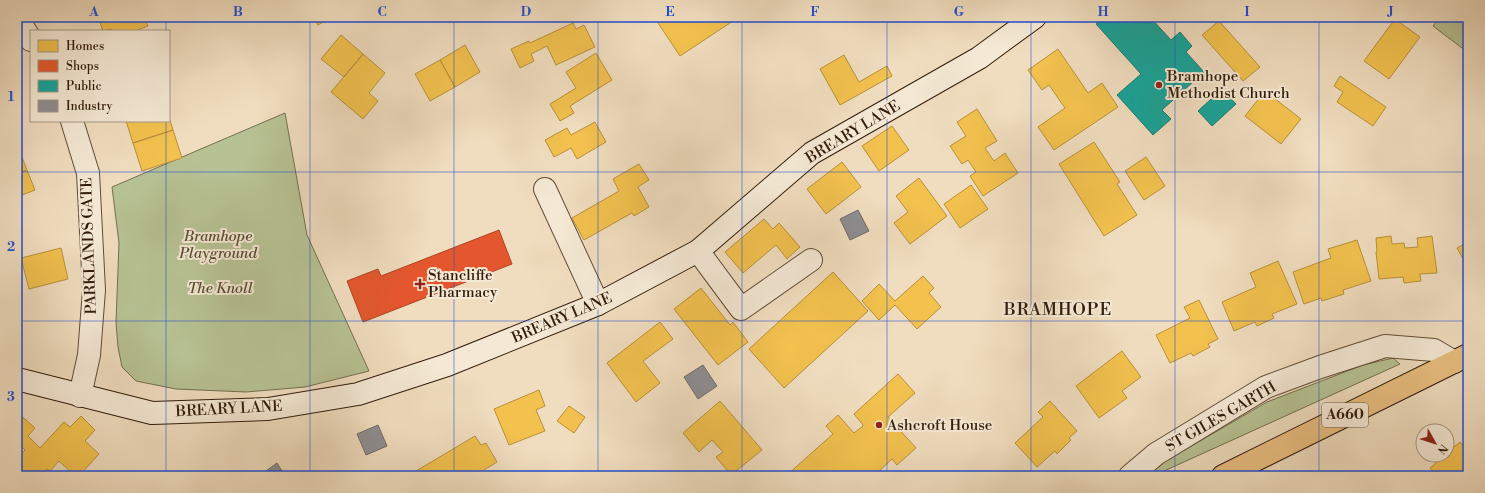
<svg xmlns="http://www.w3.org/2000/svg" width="1485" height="493" font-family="'Libre Bodoni',serif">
	<rect width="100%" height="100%" fill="#f0ddbf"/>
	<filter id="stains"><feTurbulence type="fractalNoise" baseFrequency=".005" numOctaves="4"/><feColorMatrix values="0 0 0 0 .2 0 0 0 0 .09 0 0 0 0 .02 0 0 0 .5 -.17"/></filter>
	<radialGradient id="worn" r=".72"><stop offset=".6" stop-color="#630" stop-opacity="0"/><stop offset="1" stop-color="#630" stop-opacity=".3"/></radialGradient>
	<path fill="#b7c294" stroke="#746f4f" d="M1440,17H1468V49L1466,51L1433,26Z
		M285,113L307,235L369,371L305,387L246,392L176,389L136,381L122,367L118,347L116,322L119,243L112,187Z
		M1393,358L1400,364L1153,476H1144L1145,473L1267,402L1363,365Z"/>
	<path fill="#f2c14e" stroke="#b8903a" d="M98,17H144L148,26L135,31H111V29L103,31Z
		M314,17H332L318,25Z
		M666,17H739L680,56L658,23Z
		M1395,19L1420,37L1389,79L1364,61Z
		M1219,21L1260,67L1243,81L1202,35Z
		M573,23L576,29L584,25L595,47L556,65L547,46L531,54L534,61L520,68L511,49L529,41L530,43Z
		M341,35L363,54L344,77L321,59Z
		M465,45L480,72L455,87L440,60Z
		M1058,49L1088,93L1102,83L1118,107L1054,150L1038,127L1065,108L1049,85L1042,90L1028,70Z
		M596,53L612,80L570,106L574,113L560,121L550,104L576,88L566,72Z
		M363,54L385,73L369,93L378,101L363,119L331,92Z
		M844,55L859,82L887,66L892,76L840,105L820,69Z
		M440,60L455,87L430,101L415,74Z
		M1340,76L1386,107L1373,126L1337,102L1343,92L1334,86Z
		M1265,91L1301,119L1281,144L1245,116Z
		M977,109L997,141L985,148L994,161L1005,153L1018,173L983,196L970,176L976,172L968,160L962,164L950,146L966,136L957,122Z
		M169,117L173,130L133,143L126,121H169Z
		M595,122L606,142L577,159L571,148L554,157L545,140L567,128L571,135Z
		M892,126L909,150L879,171L862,146Z
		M173,130L182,158L142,171L133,143Z
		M1094,142L1120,182L1117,184L1137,215L1104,236L1059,164Z
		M19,150L27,170L17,174V151Z
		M1146,157L1165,186L1144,200L1125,171Z
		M842,162L861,187L826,214L807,189Z
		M639,164L649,180L638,187L649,207L634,216L632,213L584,240L572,218L619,191L613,179Z
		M27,170L35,190L17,197V174Z
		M919,178L947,216L910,244L894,223L908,212L896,196Z
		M971,185L988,209L960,228L944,204Z
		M764,219L773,229L779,223L800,247L787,259L776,245L743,273L725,252Z
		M1391,236L1392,244L1404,243L1405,248L1418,247L1417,238L1432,236L1437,273L1420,274L1421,281L1404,283L1403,277L1379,279L1376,252H1377L1376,238Z
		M1357,240L1371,281L1343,290L1344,294L1322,301L1321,298L1304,304L1293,272L1331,258L1328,249Z
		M1468,242V268L1457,248Z
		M61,248L68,279L29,289L21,258Z
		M1278,261L1297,304L1272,314L1274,318L1257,326L1255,322L1234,331L1222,302L1256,287L1250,273Z
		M833,272L868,311L784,388L749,349Z
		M923,276L934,288L929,293L941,307L917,329L895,305L879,320L862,301L879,284L895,301Z
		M701,288L730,325L733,322L748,342L718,365L674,309Z
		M1199,300L1218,339L1208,344L1210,347L1193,356L1191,353L1170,363L1156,335L1190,318L1184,307Z
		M660,322L673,339L643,361L660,383L636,402L607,363Z
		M1122,351L1141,377L1122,391L1127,398L1099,418L1076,386Z
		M898,374L915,393L888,417L916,448L897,465L892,459L874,476H845L843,473L840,476H790L788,474L833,434L826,426L838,415L854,433L863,426V425L854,414Z
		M539,390L545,406L536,410L545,431L509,445L494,409Z
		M720,401L762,450L731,475L716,457L723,452L712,440L699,452L683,433Z
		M1050,401L1077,431L1069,438L1071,440L1057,454L1055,451L1037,467L1015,443L1043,417L1038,412Z
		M569,406L585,417L574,433L557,421Z
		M17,412L35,428L28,436L40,448L64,422L70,427L81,416L95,430L85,441L99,454L79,476H75L59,461L50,471L47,469L40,476H23L17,470V459L25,450L17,442Z
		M475,436L481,445L486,443L497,462L474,476H413L411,474Z
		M1460,442L1468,452V473L1464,476H1436L1430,468L1445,455H1447V453Z"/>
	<path fill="#e4572e" stroke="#ae4523" d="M499,230L512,264L363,322L347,281L378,269L381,276Z"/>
	<path fill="#17a398" stroke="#1f7a6d" d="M1105,17H1150L1171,40L1180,32L1192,46L1186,52L1204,72L1162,110L1171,119L1153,135L1117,95L1141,74L1096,24Z
		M1222,89L1236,104L1212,126L1198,111Z"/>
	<path fill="#8d8d92" stroke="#716b69" d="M858,210L869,231L850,240L840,219Z
		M703,365L717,386L698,399L684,377Z
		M378,425L387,446L366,455L357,434Z
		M277,463L285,476H259Z"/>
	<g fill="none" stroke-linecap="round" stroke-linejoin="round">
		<g stroke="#614c37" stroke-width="24">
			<path id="street" d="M17,18L31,40
				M72,121L88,173L94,290L89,355L80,396
				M545,189L598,304
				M698,251L741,309L811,260
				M1130,476L1156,454L1266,387L1320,367L1385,346L1434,350L1454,362"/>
		</g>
		<g stroke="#311c0a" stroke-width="24">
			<path id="secondary" d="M17,379L152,413L268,409L358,394L447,365L598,304L698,251L812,153L979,58L1035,17"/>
		</g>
		<g stroke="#311c0a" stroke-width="24">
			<path id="highway" d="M1223,476L1468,355"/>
		</g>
		<use href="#street" stroke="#f5e9d5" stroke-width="22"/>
		<use href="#secondary" stroke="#f5e9d5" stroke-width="22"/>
		<use href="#highway" stroke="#e8be80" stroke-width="22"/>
	</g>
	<path fill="none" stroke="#1d4ed8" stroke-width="1" stroke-opacity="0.55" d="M166,17V31M310,17V476M454,17V476M598,17V476M742,17V476M887,17V476M1031,17V476M1175,17V476M1319,17V476M166,121V476M17,172H1468M17,321H1468"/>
	<g fill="#8f2418" stroke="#f5e9d5" stroke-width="1.5">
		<circle cx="1159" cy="85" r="4"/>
		<path d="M418 278h4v4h4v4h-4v4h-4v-4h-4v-4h4z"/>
		<circle cx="879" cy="425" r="4"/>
	</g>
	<g text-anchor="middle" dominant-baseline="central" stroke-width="4" stroke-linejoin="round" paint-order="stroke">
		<rect fill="#f5e9d5" stroke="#6c5a47" stroke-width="1" x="1322" y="403" width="46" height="24" rx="3"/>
		<g font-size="14" font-weight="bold" fill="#311c0a">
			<text x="1345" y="415">A660</text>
		</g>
		<g font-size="15" fill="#311c0a" stroke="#f5e9d5" text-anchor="start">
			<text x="1167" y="76">Bramhope<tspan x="1167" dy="17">Methodist Church</tspan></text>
			<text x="428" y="275">Stancliffe<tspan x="428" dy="17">Pharmacy</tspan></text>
			<text x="887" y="425">Ashcroft House</text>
		</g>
		<g font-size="15" fill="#311c0a" stroke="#f5e9d5">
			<text transform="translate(853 132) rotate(-31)">BREARY LANE</text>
			<text transform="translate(89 246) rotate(-92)">PARKLANDS GATE</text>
			<text transform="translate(562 318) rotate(-23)">BREARY LANE</text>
			<text transform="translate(229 409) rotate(-3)">BREARY LANE</text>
			<text transform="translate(1221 417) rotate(-30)">ST GILES GARTH</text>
		</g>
		<g font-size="15" font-style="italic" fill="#594e33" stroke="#f5e9d5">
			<text x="218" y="236">Bramhope<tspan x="218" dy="17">Playground</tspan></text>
			<text x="220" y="288">The Knoll</text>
		</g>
		<g font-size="17" letter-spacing="1" fill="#311c0a" stroke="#f5e9d5">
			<text x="1058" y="310">BRAMHOPE</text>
		</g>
	</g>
	<rect width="1485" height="493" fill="none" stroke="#f0ddbf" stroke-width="44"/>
	<rect x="30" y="30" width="140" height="92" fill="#f5e9d5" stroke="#a79784"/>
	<rect x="38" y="40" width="20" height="12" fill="#f2c14e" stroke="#a79784"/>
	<text x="66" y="50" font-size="12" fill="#311c0a">Homes</text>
	<rect x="38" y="60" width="20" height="12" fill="#e4572e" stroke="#a79784"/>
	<text x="66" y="70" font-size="12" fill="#311c0a">Shops</text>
	<rect x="38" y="80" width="20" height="12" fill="#17a398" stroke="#a79784"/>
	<text x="66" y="90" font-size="12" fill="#311c0a">Public</text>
	<rect x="38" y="100" width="20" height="12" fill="#8d8d92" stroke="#a79784"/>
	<text x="66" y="110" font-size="12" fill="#311c0a">Industry</text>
	<g transform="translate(1435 443) rotate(129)"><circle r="19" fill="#f5e9d5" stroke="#a79784"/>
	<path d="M0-3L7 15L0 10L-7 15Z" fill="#8f2418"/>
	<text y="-6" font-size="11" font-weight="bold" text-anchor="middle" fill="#311c0a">N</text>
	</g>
	<rect x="22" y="22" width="1441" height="449" fill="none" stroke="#1d4ed8" stroke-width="1.5"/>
	<g font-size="13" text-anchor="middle" font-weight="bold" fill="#1d4ed8">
		<text x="94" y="16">A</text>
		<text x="238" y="16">B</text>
		<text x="382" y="16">C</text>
		<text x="526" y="16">D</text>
		<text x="670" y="16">E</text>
		<text x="815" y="16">F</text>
		<text x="959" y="16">G</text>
		<text x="1103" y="16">H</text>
		<text x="1247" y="16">I</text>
		<text x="1391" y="16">J</text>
		<text x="11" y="101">1</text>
		<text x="11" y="251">2</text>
		<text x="11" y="401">3</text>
	</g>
	<rect width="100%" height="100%" filter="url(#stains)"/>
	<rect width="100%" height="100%" fill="url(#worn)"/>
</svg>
